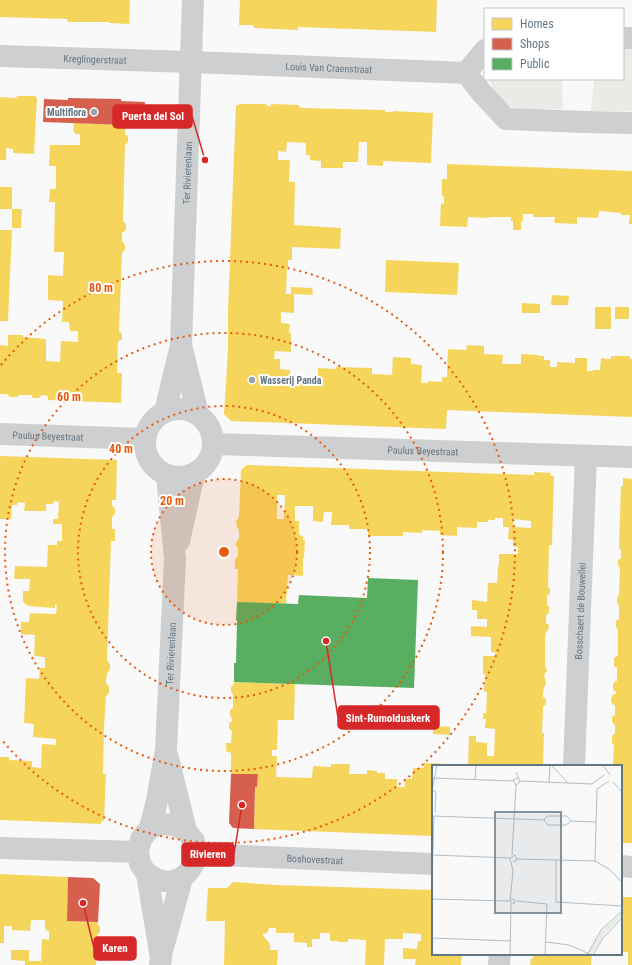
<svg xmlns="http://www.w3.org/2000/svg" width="632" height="965" font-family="'Roboto Condensed',sans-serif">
	<rect width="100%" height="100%" fill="#f9f9f9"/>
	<path fill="#e8ebe6" d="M623,44H632V111H591L594,79H623Z
		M490,79H562L563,109H521L497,103Z"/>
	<path fill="#f6d55c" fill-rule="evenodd" d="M0,0H130L129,24L109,23V22H68L67,19L0,17Z
		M240,0H437L436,32L298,27V30L254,28L253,25H239Z
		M17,96H36V98H37L34,154L13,153V149L6,148V160H0V97L15,98L17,97Z
		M239,104H266L267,106H271V104L299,105V107L302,108L385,110V112H393V111L433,113L431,163L383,161V166L367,165V142H359L358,162H343V168H321V161L310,160V155H306V143L287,142L286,152L278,151V160H290L289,182H295L294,225L341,228L340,249L292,247V260H288V267H287L286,294H291V287L312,288L313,295L294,294V313L281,312V323L290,324L289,333H291V352L275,351L274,359H280V369L290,370V374L297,375V382H307V380H313V378L318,379V368L336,369V367L372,368V374L392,375L393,357L411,358V364L422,365L421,383H428V381L442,382V377H447L448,349L466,350L467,345L484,346V354L503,355L502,364H521V354L539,355V356H544V360H550V367H557V362L575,363V358H587V371H593V370H600L601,358L611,359V356H630V359H632V417L447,410L446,429L231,421L224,414L228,350V310L236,105H239Z
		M74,123L125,125V134L128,136V142L125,145L123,221L126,224V230L122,233V241L125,245V250L122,253L119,332L122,333V340L118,341L117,373H122L121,403L48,400V396L42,395L39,398H33L31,395H19L17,397H10L8,395L6,394H0V345L8,346V335H23V337L46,339V361L60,362L61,341L78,342V331H70L69,322H62L63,301L48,300V275L63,276L64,252H54L55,202H49L50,189H56V166H49L50,145H80V134H75V132H73Z
		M447,164L632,171V224H629L630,215H621V213L599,211L598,218L577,217V224L554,223L555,217H533V214H523V221H521V230H513V221H511V217H489V218L468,217L467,227L440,226L441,203L444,204V196H442V179H447Z
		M0,187H12V209H0Z
		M12,209H22L21,228H12Z
		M0,230H12L8,321H0Z
		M386,260L459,263L457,295L385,292Z
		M552,295L569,296L568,305H551Z
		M522,303L540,304V313H522Z
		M595,307H611V329H595Z
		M615,307H629V319H615Z
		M0,456L117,460L116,500H112V505L115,509V514L112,517V529H115V541H111L107,660L110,664V670L107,673L106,681V683L108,685L109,687V692L107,696H106L104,727L103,774H106L104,821H101V824L0,820V757H9V760L32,761V767L41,768L42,744L56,745V739L33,737L34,724L24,723L26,678L39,679L40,668H45V657L34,656L35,635L21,634V622H29L30,613L56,614L57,605H55V608L28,606L23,602V591H29L30,579H14L15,566L47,567L48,545H57V541H62V524H53V519H58L59,502L54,501L53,504H46V511H24L25,503L18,502L17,505H12L11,519H0Z
		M247,465L534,475V472L551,473V476H554L552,545H549L548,587L550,589V594L547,595V606H549V613L546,615V623L549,625L548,630L546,632L545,639V666L547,670L544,675L546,682L545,686L544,687L543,694V697L546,699V704L543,707V712L542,733H544L543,766H468L469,736H476V742L487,743V756H494L495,729L485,728L486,719H483V713L486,714L487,692H484L485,674H483V656H495V652H491V637L471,636V626L487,627V619H477V610H472V600L487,602L488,583H497L498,565H499V554H518V547L513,546V540L508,539L509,527H503V518H495V520H488V522H477V528L457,527V536L440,535V531L422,530V533L403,532V536H368V529H349V525H331L332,512H324L323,522L313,521V506H295V521H299V535L303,536V540H305L304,558H303V576L288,575L286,604L237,602L238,569H235V559L238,556V548L236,546V542L239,539V530L237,527L236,522L239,516L241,470ZM277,495H285L284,519H277ZM513,519L531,521V528L513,527Z
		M623,478L632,479V843H621V766H613L614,746L612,743V736L615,733V725L612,722V717L615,715V705H614L611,702L612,696L614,694H616V692L613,689V685L615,681H617V667H614V658L618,655V630L616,627V621L619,619V606L617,603V598L619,595L620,568L618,566V560L621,558V549H619L621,486H623Z
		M234,682L295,684L294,720H278L277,750H272V756H277L276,777L312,778L313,766L331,767V764H350L349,774H367V770L377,771V773H385V779H397V787H405V779H412L413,768H424V763L449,764V766H433V836L254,829L255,787H257L258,774H231V753L226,751V743H231L232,731L229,728V723L232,721V719L230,715V710L233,708V694L231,692V687L234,684Z
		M433,726L450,727V735L433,734Z
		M0,874L68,877L67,921L98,922V925L100,927V932L97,935L96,965H25V961L11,960V950H29V961H41L42,939L49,940V931H47L45,928V920H31L30,931L12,930V926H4V943H0Z
		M233,882L277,885L433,890V954H462L461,965H415L416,959H403V948L417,949L418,941H421V934L403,933V939H385L384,965H365L366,940L348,939V942H338V941H330V933H320V939H312V947H307V943L294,942V933H276V928H269L267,933L262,934L270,944V950H278L277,965H224L225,921H206L208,888H227Z
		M621,897H632V965H628V952H621Z
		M533,954H592L591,965H530L531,958L533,959Z"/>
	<path fill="#d6604d" d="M68,98L121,99V101L145,102L144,125L125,124V125L43,122L44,99L68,100Z
		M231,774H258L257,787H255L254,829L233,828L229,823Z
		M68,877L93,878L100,884L98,922L67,921Z"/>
	<path fill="#5aae61" d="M368,578L418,580L414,688L234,682V663H236L237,620H236L237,602L298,604L299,595L367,598Z"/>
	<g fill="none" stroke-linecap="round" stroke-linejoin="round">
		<g stroke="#cecfd0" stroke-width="22">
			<path d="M623,38H632"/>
			<path id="s1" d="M0,56L191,62L466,73L481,92L506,119L585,122L632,123"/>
			<path d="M466,73L485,50"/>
			<path d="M182,349L198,414"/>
			<circle cx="179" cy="443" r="34"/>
			<path id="s2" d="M165,412L181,345L193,0"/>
			<path id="s3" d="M0,434L145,439"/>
			<path id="s4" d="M213,444L632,457"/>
			<path d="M179,541L194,474"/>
			<path d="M168,758L186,831"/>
			<path id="s5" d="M574,766L586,456"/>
			<path id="s6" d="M150,828L162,824L175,825L186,831L194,841L196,854L194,863L189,871L182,878L170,882L158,880L147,874L140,864L138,852L141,839L150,828L157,801L166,749L175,559L167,475"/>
			<path d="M0,848L138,852"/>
			<path id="s7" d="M196,854L433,864"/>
			<path d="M621,866L632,867"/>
			<path d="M147,874L161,958L160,965"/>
			<path d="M162,951L182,878"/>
			<path d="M499,965L500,954"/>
		</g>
	</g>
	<circle cx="224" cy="552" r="73" fill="#e8590c" fill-opacity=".12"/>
	<g fill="none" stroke="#e8590c" stroke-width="2" stroke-dasharray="2 4">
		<circle cx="224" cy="552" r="73"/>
		<circle cx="224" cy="552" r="146"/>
		<circle cx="224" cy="552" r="219"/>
		<path d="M1 365A291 291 0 1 1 1 739"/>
	</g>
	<g fill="#99a4ac" stroke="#fff" stroke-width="1.5">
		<circle cx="94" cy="112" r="4"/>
		<circle cx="252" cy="380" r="4"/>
	</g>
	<g text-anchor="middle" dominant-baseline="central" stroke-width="4" stroke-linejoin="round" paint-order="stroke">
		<g font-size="10" fill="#657683" stroke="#fff">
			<text stroke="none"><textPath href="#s1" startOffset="95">Kreglingerstraat</textPath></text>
			<text stroke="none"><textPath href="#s1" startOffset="329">Louis Van Craenstraat</textPath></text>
			<text stroke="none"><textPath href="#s2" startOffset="241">Ter Rivierenlaan</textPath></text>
			<text stroke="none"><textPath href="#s3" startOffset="48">Paulus Beyestraat</textPath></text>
			<text stroke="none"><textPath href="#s4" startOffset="210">Paulus Beyestraat</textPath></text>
			<text stroke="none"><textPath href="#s5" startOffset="155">Bosschaert de Bouwellei</textPath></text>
			<text stroke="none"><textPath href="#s6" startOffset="358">Ter Rivierenlaan</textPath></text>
			<text stroke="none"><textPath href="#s7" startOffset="119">Boshovestraat</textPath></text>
		</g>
		<g font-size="10" font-weight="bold" fill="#657683" stroke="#fff" text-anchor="end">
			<text x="86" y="112">Multiflora</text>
			<text x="260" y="380" text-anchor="start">Wasserij Panda</text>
		</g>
	</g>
	<g transform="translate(432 765)">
		<rect width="190" height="190" fill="#f9f9f9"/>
		<path d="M190,147V152L174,167L160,189L157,187L168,168Z" fill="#e8ebe6"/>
		<path fill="none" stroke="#b5bdc3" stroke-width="1" d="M119,0L136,18M171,0L178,10M84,7L88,17L84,20L81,15L86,13M0,13L81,16M43,15L44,0M88,16L160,19L172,10M117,17L118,0M181,17L190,27M165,24L177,16M0,25L4,27L3,47M0,26L5,0M0,51L112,55L115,51H135L139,56M112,55L116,60H134L139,56L164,57M1,90L78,93M80,90L84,20M85,94L163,96L177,104L190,117M124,95V137L190,141M163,96L165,24M0,114L2,51M0,134L78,136M79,134L83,135L82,139L78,136L81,106L78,93L83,90L85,95L81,97M84,136L115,139L113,190M0,173L79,176M114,177L137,180L160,190M78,190L79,138M155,190L169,165L190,146M161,190L171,173L190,153"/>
		<path fill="#84929c" fill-opacity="0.15" stroke="#84929c" stroke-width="2" d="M63,47H129V148H63Z"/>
		<rect width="190" height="190" fill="none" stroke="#657683" stroke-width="2"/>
	</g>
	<circle cx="224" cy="552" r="6" fill="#e8590c" stroke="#fff" stroke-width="2"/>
	<g font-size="12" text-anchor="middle" font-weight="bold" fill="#e8590c" stroke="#fff" stroke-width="4" stroke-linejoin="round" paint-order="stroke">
		<text x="101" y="292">80 m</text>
		<text x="69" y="401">60 m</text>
		<text x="121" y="453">40 m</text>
		<text x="172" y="505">20 m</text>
	</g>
	<path fill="none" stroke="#d62828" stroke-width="1.5" d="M205 160L192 116M326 641L338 718M242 805L234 854M83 903L94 948"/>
	<g fill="#d62828" stroke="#fff" stroke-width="1.5">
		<circle cx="205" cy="160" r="4"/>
		<circle cx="326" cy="641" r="4"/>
		<circle cx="242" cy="805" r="4"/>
		<circle cx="83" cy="903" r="4"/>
	</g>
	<g fill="#d62828" stroke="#d62828" stroke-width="1.5">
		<rect x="113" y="105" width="79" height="23" rx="4"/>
		<rect x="338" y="706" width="101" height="23" rx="4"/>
		<rect x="182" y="843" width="52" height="23" rx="4"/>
		<rect x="94" y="937" width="42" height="23" rx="4"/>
	</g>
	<g font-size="11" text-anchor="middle" font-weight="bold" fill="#fff">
		<text x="153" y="120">Puerta del Sol</text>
		<text x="388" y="722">Sint-Rumolduskerk</text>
		<text x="208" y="858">Rivieren</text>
		<text x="115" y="952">Karen</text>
	</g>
	<rect x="484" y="8" width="140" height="72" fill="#ffffff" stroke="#c1c8cd"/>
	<rect x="492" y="18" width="20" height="12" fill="#f6d55c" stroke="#c1c8cd"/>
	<text x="520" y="28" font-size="12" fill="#657683">Homes</text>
	<rect x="492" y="38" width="20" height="12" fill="#d6604d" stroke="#c1c8cd"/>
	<text x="520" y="48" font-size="12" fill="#657683">Shops</text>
	<rect x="492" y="58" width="20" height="12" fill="#5aae61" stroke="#c1c8cd"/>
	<text x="520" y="68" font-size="12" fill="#657683">Public</text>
</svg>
